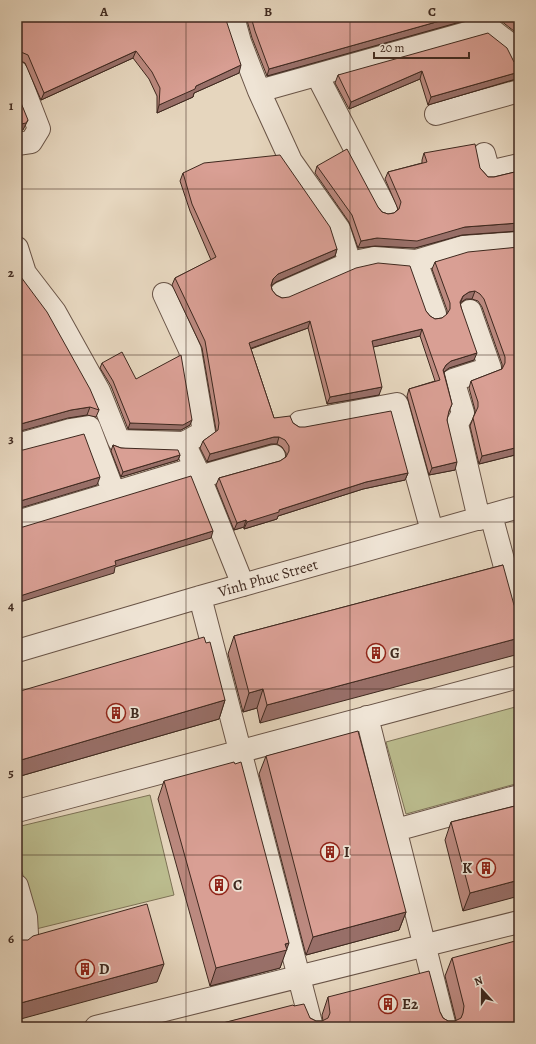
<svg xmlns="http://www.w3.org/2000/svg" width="536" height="1044" font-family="Alegreya,serif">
	<rect width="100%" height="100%" fill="#e6d6be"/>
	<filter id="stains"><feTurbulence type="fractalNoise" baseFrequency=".005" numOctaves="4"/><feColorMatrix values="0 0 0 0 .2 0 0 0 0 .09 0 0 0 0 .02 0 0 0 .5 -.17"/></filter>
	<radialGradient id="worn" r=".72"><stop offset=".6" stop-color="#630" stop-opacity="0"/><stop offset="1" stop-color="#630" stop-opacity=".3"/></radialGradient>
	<path fill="#bbbc8e" stroke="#7d7256" d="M519,706V783L406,814L386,742Z
		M150,795L174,895L36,929L17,851V827Z"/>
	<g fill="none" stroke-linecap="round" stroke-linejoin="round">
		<g stroke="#695447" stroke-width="24">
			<path id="minor" d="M233,17L240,42L259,91L488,27L515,48L519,60
				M17,72L39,129L31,142L17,144
				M317,75L386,209
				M259,91L291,161L339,229L350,263
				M436,114L519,91
				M484,154L489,172L519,165
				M17,248L25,273L55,312L99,391L119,441L184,443L196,468L243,585
				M416,261L435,314
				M281,293L350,263L374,258L416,261L463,247L519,243
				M164,294L190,350L204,432L184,443
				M470,311L490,368L453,380L463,413L457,424L479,519
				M300,422L397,404L432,531
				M17,445L70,430L89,427L114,493
				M199,477L274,456
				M491,515L519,619
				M17,522L196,468
				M200,597L312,1027
				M17,651L200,597L519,507
				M367,717L445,1027
				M17,811L519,677
				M396,830L519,796
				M17,886L26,917L27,934L17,946
				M96,1027L519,922"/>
		</g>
		<use href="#minor" stroke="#efe4d5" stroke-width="22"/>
	</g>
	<path fill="#bb897f" stroke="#3f291f" d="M17,17L239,73L194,93L193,97L157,113V96L149,79L133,58L41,100L25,63L19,60H17Z
		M246,17H478L267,76L252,38Z
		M495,17H519V35L496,17Z
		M514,62L519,65V79H516L428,105L420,79L349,109L335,83L338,75Z
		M424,153L480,168L488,177H494L519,171V231L462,235L415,248L375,246L358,248L349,222L315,173L317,166L378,207L382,212L388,214L394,213L398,209L385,179L388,172L422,163V160Z
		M183,173L337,249L335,256L276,282L271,285L272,290L276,295L282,298L426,311L430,316L435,319L442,318L447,315V310L432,269L435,262L519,247V454L479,464L470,426L475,413V410L469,388L471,381L502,369V364L482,307L478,301L472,299H466L460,303L461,307L474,360L449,368L444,372L452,404L448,414L447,420L455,470L429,475L407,396L409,389L435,381L420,336L373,347L379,395L327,404L308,328L251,349L274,418L293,423L299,427L408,473L405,480L363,489L278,516L277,519L244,529V527L234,530L216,485L219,478L280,461L286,457V453L282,447L277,444H271L207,462L200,448L203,441L216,432V430L202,348L172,285L175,278L211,260L190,211L180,181Z
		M18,273L99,410L96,417L87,415L68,418Z
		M102,363L136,379L190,425L181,430L128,429L111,386L100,368Z
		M113,445L121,448L180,455L178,460L121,477L111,451Z
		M503,565L260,723L257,708L243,712L228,654L234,636Z
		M17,692L225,700L219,719L17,777Z
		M266,756L406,912L399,930L306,955L259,774Z
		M164,781L286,949L280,968L210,986L158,799Z
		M519,805L463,911L445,840L451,822Z
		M452,958L519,1027H207L294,1006L310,1018L316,1021H323L322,1015L328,997L440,1012L443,1018L448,1021H455L456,1020L445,976Z"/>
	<path fill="#986f68" stroke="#3f291f" d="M454,17H478L267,76L269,69Z
		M136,51L133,58L41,100L44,93Z
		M21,52L19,60H17V53Z
		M241,65L239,73L194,93L193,97L157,113L159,105L196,86Z
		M422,71L420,79L349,109L351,102Z
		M519,72V79H516L428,105L431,97Z
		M28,120L23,130L17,131V125Z
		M519,223V228L518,231L462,235L415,248L375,246L358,248L361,241L377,238L465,227Z
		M337,249L335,256L276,282L271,286L273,279L278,274Z
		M475,291L472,299H466L460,303L458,309L463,296L469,292Z
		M310,321L308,328L246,350L249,343Z
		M422,329L420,336L369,348L372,341Z
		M477,353L474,360L449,368L444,372L443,370L446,365L451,361Z
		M382,387L379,395L327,404L330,397Z
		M90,407L87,415L68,418L17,432V425L71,410Z
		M192,420L190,425L181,430L128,429L130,423Z
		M274,437H279L277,444H271L207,462L210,454Z
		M519,447V454L479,464L482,456Z
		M180,455L178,460L121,477L123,472Z
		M457,462L455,470L429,475L432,468Z
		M408,473L405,480L363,489L278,516L277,519L244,529L247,522L279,510L366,482Z
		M100,477L97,485L17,509V502Z
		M246,520L244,527L234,530L237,523Z
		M213,531L211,538L115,567L114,573L17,603V597L115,561Z
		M519,638V654L260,723L267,705Z
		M263,689L257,708L243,712L249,693Z
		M225,700L219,719L17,777V771L21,760Z
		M519,880V896L463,911L470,893Z
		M406,912L399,930L306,955L313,937Z
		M289,943L280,968L210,986L216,968Z
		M164,964L157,982L17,1020V1004Z"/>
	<path fill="#d99f94" stroke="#3f291f" d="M17,17H225L241,65L196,86L195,89L159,105L160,88L152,72L136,51L44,93L28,55L21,52L17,53Z
		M251,17H454L269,69L255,31Z
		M508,17H519V26Z
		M488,33L507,48L514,62L519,65V72L431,97L422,71L351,102L338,75Z
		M17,93L28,120L26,123L17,125Z
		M475,144L480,168L488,177H494L519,171V223L465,227L417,241L377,238L361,241L352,215L317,166L347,149L378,207L382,212L388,214L394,213L399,209L401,202L388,172L427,162L424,153Z
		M280,155L330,227L337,249L278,274L273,279L271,285L272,290L276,295L282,298L289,297L356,268L378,263L410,266L426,311L430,316L435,319L442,318L447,314L450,309V303L435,262L468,252L519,247V447L482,456L473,418L478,407V402L471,381L502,369L505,363V357L484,299L480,294L475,291L469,292L463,296L460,302L461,307L477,353L451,361L446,365L443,370L452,404L449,411L447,420L457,462L432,468L409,389L440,380L422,329L372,341L382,387L330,397L310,321L249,343L274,418L290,416L293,423L299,427H305L391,411L408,473L366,482L279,510V512L247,522L246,520L237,523L219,478L280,461L286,457L289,451V446L285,440L279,437H274L210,454L203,441L218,430L219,423L205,341L175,278L216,257L192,204L183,173L204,163Z
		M17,271L18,273L47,312L90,389L99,410L90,407L71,410L17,425Z
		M122,352L136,379L181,355L192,420L183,425L130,423L113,381L102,363Z
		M84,434L100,477L17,502V450H23Z
		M113,445L121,448L178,450L180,455L123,472Z
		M191,476L213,531L115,561L116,565L17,597V527H23Z
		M503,565L514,605L517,610L519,611V638L267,705L263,689L249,693L234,636Z
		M204,637L206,643L210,642L225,700L21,760L17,746V692Z
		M358,731L406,912L313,937L266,756Z
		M234,762L235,764L241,762L289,943L285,944L287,950L216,968L164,781Z
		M519,805V880L470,893L451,822Z
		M147,904L164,964L17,1004V940H28L33,936Z
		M519,940V1027H207L293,1005L294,1006L304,1004L310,1018L316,1021H322L328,1018L330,1013L328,997L429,971L440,1012L443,1018L448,1021H455L461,1018L463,1013L464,1006L452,958Z"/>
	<path fill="none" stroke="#3f291f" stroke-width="1" stroke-opacity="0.55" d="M186,17V1027M350,17V1027M17,189H519M17,355H519M17,522H519M17,689H519M17,855H519"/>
	<defs>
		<g id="building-ring" transform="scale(1)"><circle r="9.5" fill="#efe4d5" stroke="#8f2418" stroke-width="1.5"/><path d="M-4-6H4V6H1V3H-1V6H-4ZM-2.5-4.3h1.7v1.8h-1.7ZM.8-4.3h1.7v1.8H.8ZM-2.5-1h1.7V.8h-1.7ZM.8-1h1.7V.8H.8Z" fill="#8f2418"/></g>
	</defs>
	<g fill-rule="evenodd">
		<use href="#building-ring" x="376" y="653"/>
		<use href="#building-ring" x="116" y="713"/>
		<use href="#building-ring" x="330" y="852"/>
		<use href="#building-ring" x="486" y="868"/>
		<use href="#building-ring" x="219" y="885"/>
		<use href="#building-ring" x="85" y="969"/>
		<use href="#building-ring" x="388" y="1004"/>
	</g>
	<g text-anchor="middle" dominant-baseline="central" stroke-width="3.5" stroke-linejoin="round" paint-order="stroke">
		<g font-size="15" fill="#3f291f" stroke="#efe4d5">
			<text transform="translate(268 578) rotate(-16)">Vinh Phuc Street</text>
		</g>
		<g font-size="15" font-weight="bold" fill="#3f291f" stroke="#efe4d5" text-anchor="start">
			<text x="390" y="653">G</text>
			<text x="130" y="713">B</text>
			<text x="344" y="852">I</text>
			<text x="472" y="868" text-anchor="end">K</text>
			<text x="233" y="885">C</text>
			<text x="99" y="969">D</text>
			<text x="402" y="1004">E2</text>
		</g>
	</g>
	<rect width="536" height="1044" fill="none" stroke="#e6d6be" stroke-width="44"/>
	<g transform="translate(482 990) rotate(339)" stroke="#efe4d5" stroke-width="3" paint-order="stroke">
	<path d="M0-3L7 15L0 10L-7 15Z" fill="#3f291f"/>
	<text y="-6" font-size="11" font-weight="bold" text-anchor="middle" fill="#3f291f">N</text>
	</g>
	<path d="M374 52v6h95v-6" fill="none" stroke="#3f291f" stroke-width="2"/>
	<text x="380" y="52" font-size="12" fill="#3f291f" stroke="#efe4d5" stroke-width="3" paint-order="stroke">20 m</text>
	<rect x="22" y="22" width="492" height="1000" fill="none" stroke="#3f291f" stroke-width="1.5"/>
	<g font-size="13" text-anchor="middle" font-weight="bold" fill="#3f291f">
		<text x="104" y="16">A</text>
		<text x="268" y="16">B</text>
		<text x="432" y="16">C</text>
		<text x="11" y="110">1</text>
		<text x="11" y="277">2</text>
		<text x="11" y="443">3</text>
		<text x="11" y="610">4</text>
		<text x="11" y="777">5</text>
		<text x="11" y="943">6</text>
	</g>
	<rect width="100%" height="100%" filter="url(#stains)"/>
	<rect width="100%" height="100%" fill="url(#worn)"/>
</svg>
